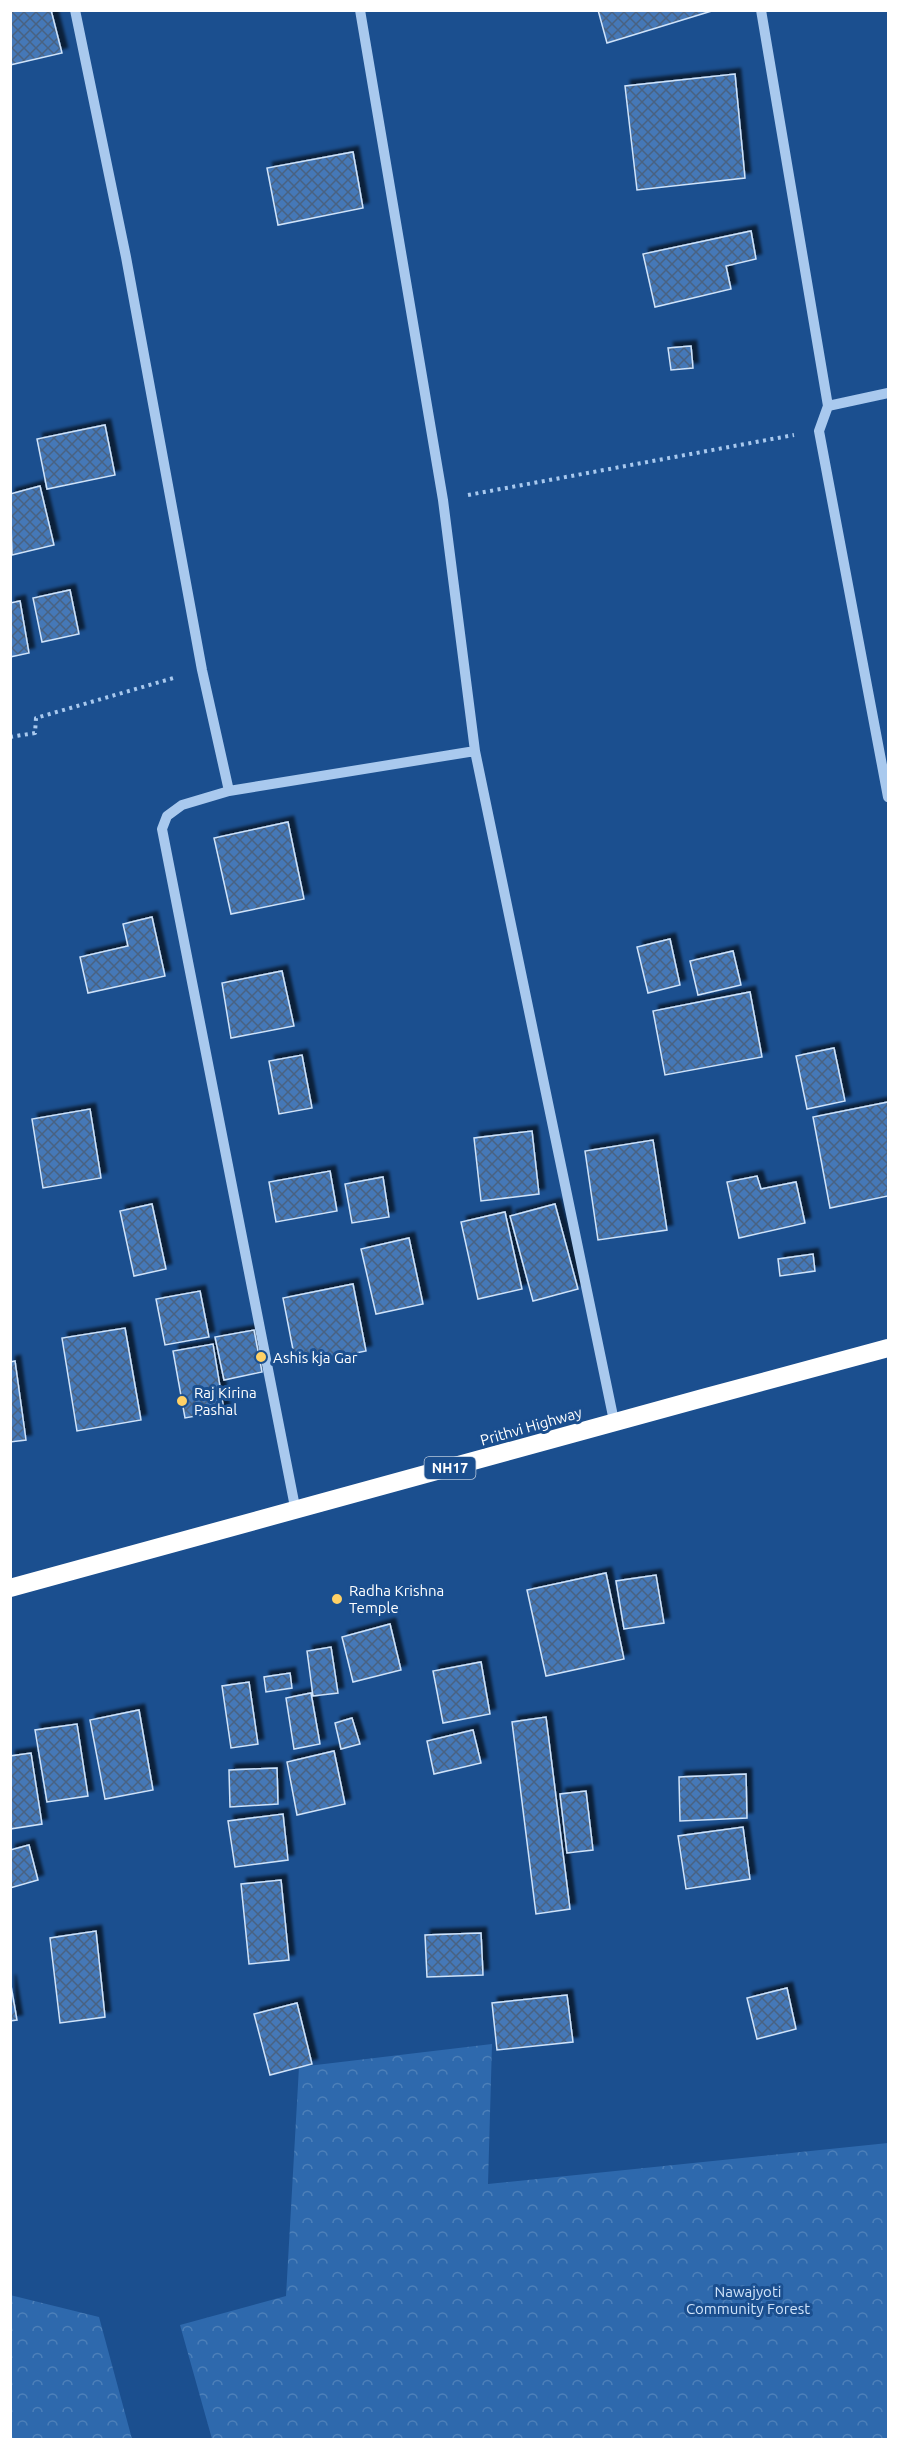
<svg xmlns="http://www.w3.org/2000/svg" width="899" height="2450" font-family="Ubuntu,sans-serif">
	<defs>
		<pattern id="forest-crowns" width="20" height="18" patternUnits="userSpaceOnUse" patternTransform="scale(1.5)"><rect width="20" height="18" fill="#2e69ad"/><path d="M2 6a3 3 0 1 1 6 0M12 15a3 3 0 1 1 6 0" fill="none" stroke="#4d80b9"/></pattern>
		<pattern id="building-cross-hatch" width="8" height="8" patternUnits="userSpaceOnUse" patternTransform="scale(1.5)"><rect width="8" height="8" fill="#4478b7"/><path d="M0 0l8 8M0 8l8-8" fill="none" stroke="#486282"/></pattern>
		<filter id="shadow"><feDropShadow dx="5.5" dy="-5.5" stdDeviation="1.5" flood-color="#0009"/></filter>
	</defs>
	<rect width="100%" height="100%" fill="#1b4f8f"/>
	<path fill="url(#forest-crowns)" d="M492,2044L488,2184L888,2143V2439H212L180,2325L286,2296L299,2067Z
		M10,2295L99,2317L132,2439H11Z"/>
	<path fill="url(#building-cross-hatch)" stroke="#cfe3fa" stroke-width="1.5" filter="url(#shadow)" d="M10,10H51L62,53L10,65Z
		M598,10H715L607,43Z
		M735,74L745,178L637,190L625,86Z
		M353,152L363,208L278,225L267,168Z
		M751,231L756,259L726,266L731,289L655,307L643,254Z
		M691,346L693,368L671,370L668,348Z
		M105,425L115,475L47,489L37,439Z
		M40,486L54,545L12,555L10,494Z
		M70,590L79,634L42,642L33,598Z
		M20,601L29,653L10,657V603Z
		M288,822L304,899L231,914L214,838Z
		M152,917L165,976L88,993L80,957L128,946L123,924Z
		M670,939L680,985L648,993L637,947Z
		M733,951L741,985L698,995L690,961Z
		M282,971L294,1026L231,1038L222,983Z
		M750,992L762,1057L665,1075L653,1011Z
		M834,1048L845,1101L807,1109L796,1056Z
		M302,1055L312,1108L279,1114L269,1061Z
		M888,1102V1196L830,1208L813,1117Z
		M90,1109L101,1178L43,1188L32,1119Z
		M532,1131L539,1194L481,1201L474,1138Z
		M653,1140L667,1230L598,1240L585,1151Z
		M330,1171L337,1211L276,1222L269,1182Z
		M757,1176L761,1189L796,1182L805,1223L739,1238L727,1182Z
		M383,1177L389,1217L352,1223L345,1184Z
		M152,1204L166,1269L134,1276L120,1211Z
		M555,1204L578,1289L533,1301L510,1216Z
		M505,1212L522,1289L478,1299L461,1222Z
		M409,1238L423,1304L376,1314L361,1249Z
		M813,1254L815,1271L780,1276L778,1259Z
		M353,1284L366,1351L296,1365L283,1298Z
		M200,1291L209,1337L165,1345L156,1299Z
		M125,1328L141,1420L77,1431L62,1338Z
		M254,1330L262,1372L224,1380L215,1337Z
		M213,1344L224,1411L185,1418L173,1351Z
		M15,1361L26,1440L10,1442V1362Z
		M606,1573L624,1659L546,1676L527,1590Z
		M656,1575L664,1623L624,1629L616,1581Z
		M390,1624L401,1670L353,1682L342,1637Z
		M331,1647L338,1693L313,1696L307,1651Z
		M481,1662L490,1714L443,1723L433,1671Z
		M290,1673L292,1688L266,1692L264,1677Z
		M249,1682L258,1744L231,1748L222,1686Z
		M311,1693L320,1744L294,1749L286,1698Z
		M139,1710L153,1790L105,1799L90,1720Z
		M546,1717L570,1909L536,1914L512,1722Z
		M352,1718L360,1744L341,1749L335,1723Z
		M77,1724L88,1796L47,1802L35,1730Z
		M473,1730L481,1763L434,1774L427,1741Z
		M334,1751L345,1804L297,1815L287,1762Z
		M31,1753L42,1824L10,1829V1756Z
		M277,1768L278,1804L230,1807L229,1770Z
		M746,1774L747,1818L680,1821L679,1777Z
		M586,1791L593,1850L567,1853L560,1794Z
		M283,1814L288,1860L235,1867L228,1821Z
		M743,1827L750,1879L686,1889L678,1836Z
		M29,1845L38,1880L10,1888V1850Z
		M281,1880L289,1960L249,1964L241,1884Z
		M96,1931L105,2017L60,2023L50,1938Z
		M481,1933L483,1975L427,1977L425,1935Z
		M10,1980L17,2020L10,2021Z
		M787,1988L796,2029L757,2039L747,1998Z
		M567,1995L573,2042L497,2050L492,2003Z
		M297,2003L312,2064L270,2075L254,2014Z"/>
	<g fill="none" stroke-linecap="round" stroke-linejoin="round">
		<path stroke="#a9c9ee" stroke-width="4" stroke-dasharray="3 4.5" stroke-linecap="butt" d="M468,495L794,435
			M10,737L35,733L36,718L177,677"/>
		<path stroke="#a9c9ee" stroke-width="10" d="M75,10L126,257L202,670L229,791L475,751L443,500L360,10
			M761,10L828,406L819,431L888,797
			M828,406L888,393
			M475,751L614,1421
			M229,791L182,805L167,816L162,829L296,1512"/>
		<path stroke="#fff" stroke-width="18" d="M10,1588C304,1510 595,1426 888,1348"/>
	</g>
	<g fill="#ffd166" stroke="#1b4f8f" stroke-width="2">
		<circle cx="261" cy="1357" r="6"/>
		<circle cx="182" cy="1401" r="6"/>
		<circle cx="337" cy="1599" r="6"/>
	</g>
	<g text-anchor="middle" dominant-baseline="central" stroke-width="6" stroke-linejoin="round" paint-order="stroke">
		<rect fill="#1b4f8f" stroke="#bbcadd" stroke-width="1.5" x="424.5" y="1457" width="51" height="22" rx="4.5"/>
		<g font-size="14" font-weight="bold" fill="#fff">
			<text x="450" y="1468">NH17</text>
		</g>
		<g font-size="15" fill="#fff" stroke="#1b4f8f" text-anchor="start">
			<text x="273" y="1357">Ashis kja Gar</text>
			<text x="194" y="1392">Raj Kirina<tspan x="194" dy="17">Pashal</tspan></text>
			<text x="349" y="1590">Radha Krishna<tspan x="349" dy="17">Temple</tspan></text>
		</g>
		<g font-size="15" fill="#fff" stroke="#1b4f8f">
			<text transform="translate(531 1426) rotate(-16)">Prithvi Highway</text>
		</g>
		<g font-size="15" fill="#cfe3fa" stroke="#1b4f8f">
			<text x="748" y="2291">Nawajyoti<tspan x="748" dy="17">Community Forest</tspan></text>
		</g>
	</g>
	<rect width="899" height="2450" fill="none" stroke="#ffffff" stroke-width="24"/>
</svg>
